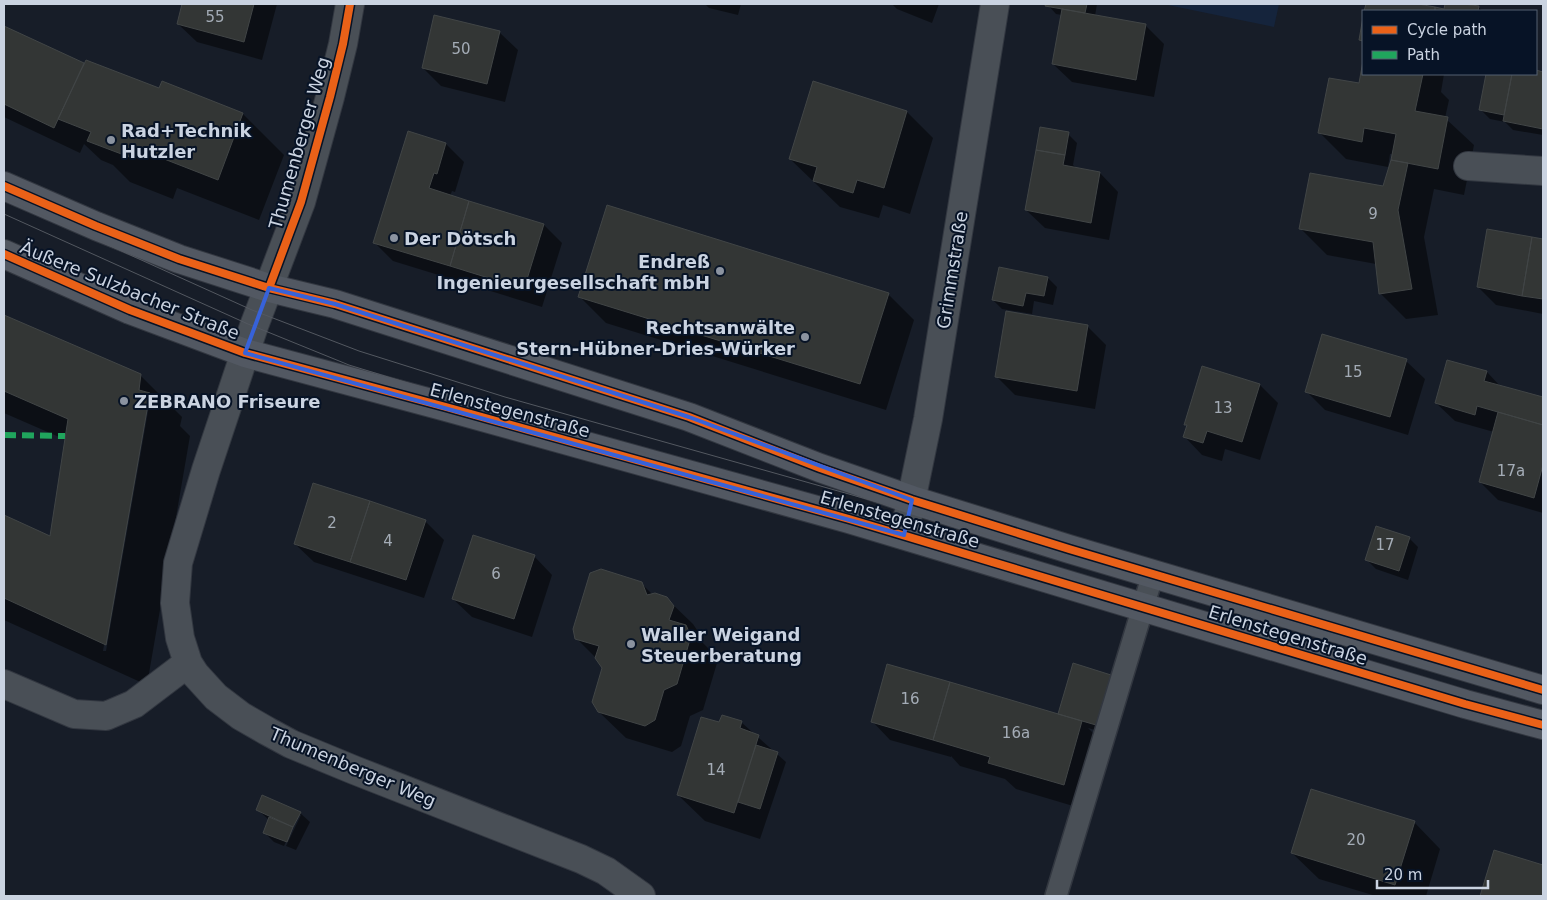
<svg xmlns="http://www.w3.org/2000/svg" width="1547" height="900" font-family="'DejaVu Sans',sans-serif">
	<rect width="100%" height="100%" fill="#171d28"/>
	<path fill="#15243c" d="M1163,4H1279L1274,27Z"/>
	<path fill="#0007" fill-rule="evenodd" d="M184,4H277L262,60L197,42L178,24Z
		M705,4H741L738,15L709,8Z
		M892,4H939L932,23L897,9Z
		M1047,4H1097L1095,16L1145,25L1164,44L1154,97L1072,82L1053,64L1062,15L1056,14Z
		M1367,4H1411L1445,10L1446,4H1457L1479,8L1483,11H1366Z
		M4,27L84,66L243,114L284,155L259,220L177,188L173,199L130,182L113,165L101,160L84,144L80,153L4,117ZM78,74H80L59,119L57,118Z
		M499,32L518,50L505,102L441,86L423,68Z
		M1363,67V74H1444L1441,92L1449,100L1445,118L1474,145L1464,195L1434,189L1424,237L1438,315L1406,319L1380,293L1376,264L1327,255L1301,229L1384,188L1393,154H1390L1388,167L1346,159L1320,133L1360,85Z
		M1536,72L1543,73V135L1513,130L1505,122L1490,119L1481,110L1487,74H1536Z
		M813,83L907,112L933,138L910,214L883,205L879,218L840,207L790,159Z
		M1068,134L1077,143L1073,165L1077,169L1100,173L1118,192L1109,240L1045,228L1026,210Z
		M446,144L464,162L455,192L452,191L450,196L544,225L562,243L542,307L393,261L375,243Z
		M1488,230L1543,241V314L1496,305L1478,287Z
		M1048,278L1057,287L1053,305L1034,301L1032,314L1002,309L993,300Z
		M888,294L914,320L886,410L606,323L579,296Z
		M1007,313L1088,327L1106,345L1095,409L1015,395L996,376Z
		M4,316L140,375L182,417L180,426L190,436L147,685L4,620V517L51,538L66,440L4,413ZM147,400H150L106,651H103Z
		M1406,361L1425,379L1408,435L1325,410L1307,392Z
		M1487,372L1501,387L1543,399V513L1498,500L1480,482L1494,432L1455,421L1436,403Z
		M1260,385L1278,403L1260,460L1225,449L1222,461L1202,455L1184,436L1187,426L1185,424Z
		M425,521L444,540L424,598L314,562L295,544Z
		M1409,538L1418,547L1408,580L1376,569L1367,560Z
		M534,556L552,575L532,637L472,617L453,599Z
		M641,583L653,595L666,598L693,624L699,633L698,638L712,652L717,663L703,710L690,716L681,746L672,752L626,738L599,712L603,668L596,658L576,638Z
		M1110,676L1119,685L1105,733L1088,728L1108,748L1090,811L1016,789L1005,779L960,766L951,756V757L890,740L872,721L1059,715Z
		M741,722L786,762L760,839L705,821L678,795L720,724Z
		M258,810L300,813L310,822L296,850L286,846L301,815H298L284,846L274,842L264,832L269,820Z
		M1414,822L1440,849L1426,896H1376L1319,879L1292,853Z
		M1495,851L1543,866V896H1481Z"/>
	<path fill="#333635" stroke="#414546" d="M182,4H254L244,42L177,24Z
		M1046,4H1087L1085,13L1045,6Z
		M1366,4H1418L1435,7V11H1364Z
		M1445,4H1464L1479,6L1478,11H1435V7L1444,9Z
		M1062,9L1146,24L1136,80L1052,64Z
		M434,15L500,31L487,84L422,68Z
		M1363,17V41L1359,40Z
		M4,26L84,63L54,128L4,104Z
		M86,60L159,88L162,81L243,113L218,180L136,148L132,158L87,141L91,132L58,119Z
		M1363,61V74H1423L1415,111L1448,117L1438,169L1391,160L1396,134L1364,128L1362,142L1318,133L1329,78L1359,83Z
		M1536,70L1543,72V129L1503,121L1512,74H1536Z
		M1486,74H1512L1504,115L1479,110Z
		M813,81L907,111L884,188L857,180L853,193L813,181L817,167L789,159Z
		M1040,127L1069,132L1065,155L1036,150Z
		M408,131L446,143L437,174L434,173L429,188L469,201L450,266L373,243Z
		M1036,150L1065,155L1063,165L1100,172L1091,223L1025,210Z
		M1391,160L1408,163L1398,210L1412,289L1379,294L1373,242L1299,229L1310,173L1383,186Z
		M469,201L544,224L524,289L450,266Z
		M607,205L889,293L860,384L578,297Z
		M1487,229L1532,237L1522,296L1477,287Z
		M1532,237L1543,239V299L1522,296Z
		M999,267L1048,277L1044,296L1026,293L1023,306L992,300Z
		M1006,311L1088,325L1077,391L995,377Z
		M4,315L141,374L139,390L150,393L106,645L4,598V515L50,536L68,419L4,391Z
		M1322,334L1407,359L1390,417L1305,392Z
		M1447,360L1487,371L1484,381L1543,397V425L1477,406L1475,415L1435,403Z
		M1202,366L1260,384L1242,442L1207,431L1203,443L1183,437L1187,425H1184Z
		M1498,412L1543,425V465L1534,498L1479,482Z
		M313,483L370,501L350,562L294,544Z
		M370,501L426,520L406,580L350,562Z
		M1376,526L1410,537L1399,571L1365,560Z
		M473,535L535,555L514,619L452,599Z
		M601,569L642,582L647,595L655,593L667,597L674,606L669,620L686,625L691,636L677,684L664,690L655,720L645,726L598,712L592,702L602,668L595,658L599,646L575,639L573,629L590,573Z
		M1073,663L1111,675L1096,725L1058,714Z
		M887,664L950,682L933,740L871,722Z
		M950,682L1082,721L1064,785L988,763L990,757L933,740Z
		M722,715L742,721L740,728L759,735L734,813L677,795L701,717L719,722Z
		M756,745L778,752L760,809L738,802Z
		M1311,789L1415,821L1395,885L1291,853Z
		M262,795L301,812L293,827L256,810Z
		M269,817L293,827L287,842L263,833Z
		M1494,850L1543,865V896H1480Z"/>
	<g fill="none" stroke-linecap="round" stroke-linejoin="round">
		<g stroke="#323740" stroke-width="24">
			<path id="lane" d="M1056,896L1153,574"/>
		</g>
		<g stroke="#323740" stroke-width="30">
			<path id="street" d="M350,4L343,44L330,97L301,202L254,326L206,470L178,563L175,603L180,638L188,663L195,674L216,697L241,716L267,731L291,744L354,770L581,859L606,871L641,896
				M1468,166L1543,171
				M904,535L928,419L995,4
				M4,684L74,714L106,716L134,704L188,663"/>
		</g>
		<g stroke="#323740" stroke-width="30">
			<path id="primary" d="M4,186L96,226L179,259L269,288L335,304L689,417L820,468L912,500L1069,549L1543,690
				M4,254L130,310L245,353L446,407L849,519L1465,704L1543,725"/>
		</g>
		<use href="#lane" stroke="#494f56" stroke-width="21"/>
		<use href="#street" stroke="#494f56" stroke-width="28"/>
		<use href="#primary" stroke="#525862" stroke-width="28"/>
		<path stroke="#535860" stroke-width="1" d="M4,198L252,310L359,351L505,397L909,511L1543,701
			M4,214L248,324L349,365L525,419L906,526L1543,719"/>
		<path stroke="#20a55d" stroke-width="6" stroke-dasharray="12 6" stroke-linecap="butt" d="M4,435L65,436"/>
		<g stroke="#071326" stroke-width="11">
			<path id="cycleway" d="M4,186L96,226L179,259L269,288L335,304L689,417L820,468L912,500L1069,549L1543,690
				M4,254L130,310L245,353L446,407L849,519L1465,704L1543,725
				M269,288L301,202L330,97L343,44L350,4"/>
		</g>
		<use href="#cycleway" stroke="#ea6118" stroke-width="8"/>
	</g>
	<path fill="none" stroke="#3762d9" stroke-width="4" stroke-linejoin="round" d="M269,288L335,304L689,417L912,500L904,535L245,353Z"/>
	<g fill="#8b93a0" stroke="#071326" stroke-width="2">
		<circle cx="111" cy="140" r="5"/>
		<circle cx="394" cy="238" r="5"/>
		<circle cx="720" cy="271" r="5"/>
		<circle cx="805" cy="337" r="5"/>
		<circle cx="124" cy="401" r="5"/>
		<circle cx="631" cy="644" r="5"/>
	</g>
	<g text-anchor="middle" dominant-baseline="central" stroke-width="4" stroke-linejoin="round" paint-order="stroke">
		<g font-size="15" fill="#a4acb6">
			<text x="215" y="17">55</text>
			<text x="461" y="49">50</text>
			<text x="1373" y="214">9</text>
			<text x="1353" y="372">15</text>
			<text x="1223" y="408">13</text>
			<text x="1511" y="471">17a</text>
			<text x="332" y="523">2</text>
			<text x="388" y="541">4</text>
			<text x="1385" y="545">17</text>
			<text x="496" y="574">6</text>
			<text x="910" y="699">16</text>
			<text x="1016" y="733">16a</text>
			<text x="716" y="770">14</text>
			<text x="1356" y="840">20</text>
		</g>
		<g font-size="18" font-weight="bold" fill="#cad3e1" stroke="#071326" text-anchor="start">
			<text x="121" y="130">Rad+Technik<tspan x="121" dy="21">Hutzler</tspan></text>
			<text x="404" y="238">Der Dötsch</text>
			<text x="710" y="261" text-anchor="end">Endreß<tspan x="710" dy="21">Ingenieurgesellschaft mbH</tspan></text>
			<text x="795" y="327" text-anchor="end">Rechtsanwälte<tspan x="795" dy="21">Stern-Hübner-Dries-Würker</tspan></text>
			<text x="134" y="401">ZEBRANO Friseure</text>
			<text x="641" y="634">Waller Weigand<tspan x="641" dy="21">Steuerberatung</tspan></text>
		</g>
		<g font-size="18" fill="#cad3e1" stroke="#071326">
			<text transform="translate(299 143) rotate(-74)">Thumenberger Weg</text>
			<text transform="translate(952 270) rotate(-81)">Grimmstraße</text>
			<text transform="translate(130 290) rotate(22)">Äußere Sulzbacher Straße</text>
			<text transform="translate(510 410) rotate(15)">Erlenstegenstraße</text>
			<text transform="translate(900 519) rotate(16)">Erlenstegenstraße</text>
			<text transform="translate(1288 635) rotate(17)">Erlenstegenstraße</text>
			<text transform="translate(353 767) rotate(23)">Thumenberger Weg</text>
		</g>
	</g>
	<rect width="1547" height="900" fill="none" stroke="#cad3e1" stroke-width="10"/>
	<rect x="1362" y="10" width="175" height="65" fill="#071326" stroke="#556071"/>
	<rect x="1372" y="26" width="25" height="8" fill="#ea6118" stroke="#556071"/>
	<text x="1407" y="35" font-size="15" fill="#cad3e1">Cycle path</text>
	<rect x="1372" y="51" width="25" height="8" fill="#20a55d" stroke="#556071"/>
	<text x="1407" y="60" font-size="15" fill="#cad3e1">Path</text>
	<path d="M1377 880v8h111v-8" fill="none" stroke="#cad3e1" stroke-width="2.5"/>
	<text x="1384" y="880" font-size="15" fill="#cad3e1" stroke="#071326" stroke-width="4" paint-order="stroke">20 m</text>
</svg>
